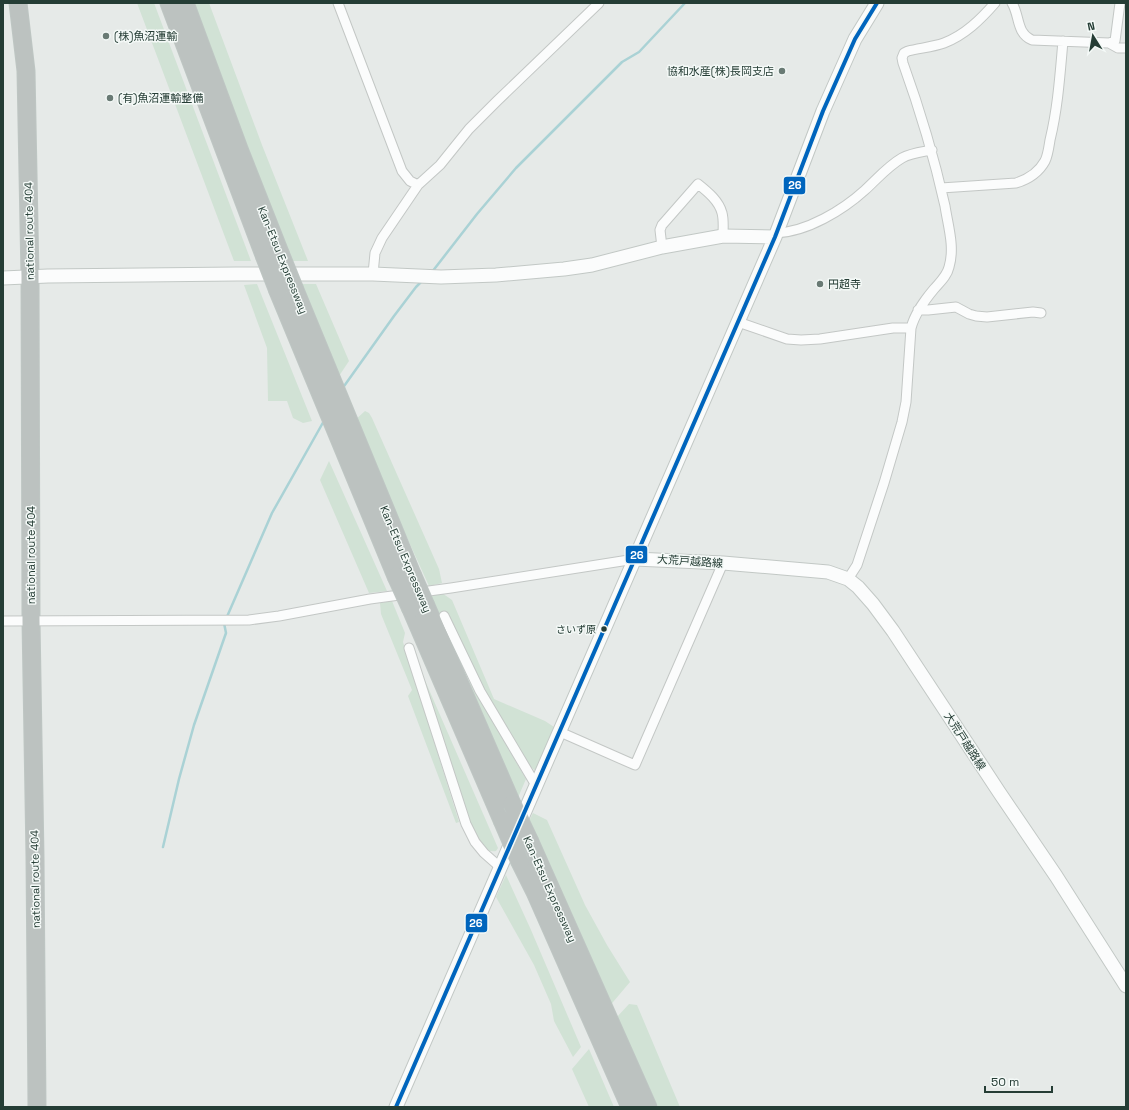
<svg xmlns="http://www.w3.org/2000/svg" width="1129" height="1110" font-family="'Space Grotesk','Noto Sans JP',sans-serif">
	<rect width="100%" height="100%" fill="#e6eae8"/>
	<path fill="#d1e2d5" d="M137,3H154L251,261H234Z
		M193,3H209L262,145L308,261H290Z
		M257,284L312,421L303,423L293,418L287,401H268L267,348L244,285Z
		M299,284H316L349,361L337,379Z
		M365,411L369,413L372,418L439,569L442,583L429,586L354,421Z
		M329,461L387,591L369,593L320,480Z
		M442,593L452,600L494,699L545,721L554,727L536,771L529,766L440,618L431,596Z
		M392,601L405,633L403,642L459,822L456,823L408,696L412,690L381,614L380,603Z
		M453,654L526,779L517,800Z
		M420,669L498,848L496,851C480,854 473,832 468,820Z
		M533,813L547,820L585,905L607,945L630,982L608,1008L527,825Z
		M506,875L531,930L581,1047L573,1057L554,1021L551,1004L534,965L496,897Z
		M629,1004L637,1005L680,1107H658L617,1017Z
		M589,1049L614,1107H589L572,1069Z"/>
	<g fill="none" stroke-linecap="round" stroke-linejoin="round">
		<path stroke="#aad2d5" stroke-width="2.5" d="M432,272L477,214L516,168L622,62L639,52L685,3
			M342,389L394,316L416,287L423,280
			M226,619L272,513L325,419
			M163,847L179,779L194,725L226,633L224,623"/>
		<g stroke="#c3c7c5" stroke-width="11">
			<path id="street" d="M338,3L402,171L410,181L418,185
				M1012,3C1020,16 1016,33 1032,40L1109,43L1115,41L1120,3
				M1109,43L1118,48H1126
				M941,188L1016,183C1029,179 1039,172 1045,161C1048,155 1049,146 1050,140C1058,107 1060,74 1063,41
				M776,233C807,232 843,210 865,190C877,179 888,166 902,158C911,153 922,152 932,150
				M662,247L660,230L662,225L698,184C708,192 719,201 722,213C724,220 723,229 723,236
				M373,274L375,253L382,238L418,185L440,165L469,129L497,101L599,3
				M918,310H928L956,307L969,314L976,316L987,317L1033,312L1041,313
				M738,322L787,339L801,340L820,339L893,328H911
				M848,579L857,565L884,483L902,422L906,402L911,328C915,313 924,301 934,289C940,282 947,276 949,267C955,247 948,226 945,206C934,157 920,110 903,63L902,58L904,53L908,51C920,48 933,47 944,43C965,35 981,19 995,3
				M444,616L480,691L537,787
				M3,621L249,620L279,616L370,599L451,588L635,559
				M409,648L466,824L475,842L484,853L501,868
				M560,732L635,765L723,563"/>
		</g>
		<g stroke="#c2c8c5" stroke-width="15">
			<path id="secondary" d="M3,278L48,276L237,274H373L441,277L496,275L564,269L592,265L662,247L723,236L775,237
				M635,559L723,563L828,572L848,579L858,587L873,604L893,631L999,792L1056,876L1126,986
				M396,1107L775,237L823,111L855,39L877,3"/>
		</g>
		<g stroke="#bec6c3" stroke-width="19">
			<path id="highway" d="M18,3L26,71L30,276L31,621L35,857L37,1107
				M169,3L264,255
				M185,3L239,149L280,253
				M295,290L412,574
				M278,291L396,576
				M426,606L512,804
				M411,609L502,820
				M530,842L648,1107
				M520,862L535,892L630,1107"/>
		</g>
		<use href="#street" stroke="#fbfcfc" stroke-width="9"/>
		<use href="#secondary" stroke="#fbfcfc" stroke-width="13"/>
		<use href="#highway" stroke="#bcc2c0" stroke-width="17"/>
		<g stroke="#bec6c3" stroke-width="19" stroke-linecap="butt">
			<path id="highway-bridge" d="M280,253L295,290
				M264,255L278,291
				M412,574L426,606
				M396,576L411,609
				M512,804L530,842
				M502,820L520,862"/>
		</g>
		<use href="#highway-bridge" stroke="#bcc2c0" stroke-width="17"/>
		<g stroke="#f4f9f7" stroke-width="7">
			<path id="bus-1" d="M396,1107L775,237L823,111L855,39L877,3"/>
		</g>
		<use href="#bus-1" stroke="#0065bd" stroke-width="4"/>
	</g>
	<g fill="#697a74" stroke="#f4f9f7" stroke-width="1.5">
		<circle cx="106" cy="36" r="4"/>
		<circle cx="782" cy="71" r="4"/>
		<circle cx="110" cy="98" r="4"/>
		<circle cx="820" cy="284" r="4"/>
	</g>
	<circle fill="#253d35" stroke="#f4f9f7" stroke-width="1.5" cx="604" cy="629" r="3.5"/>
	<g text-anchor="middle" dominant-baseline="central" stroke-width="3" stroke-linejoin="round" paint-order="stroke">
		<g font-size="10" fill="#253d35" stroke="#f4f9f7" text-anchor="end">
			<text x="596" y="629">さいず原</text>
		</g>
		<g font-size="11" fill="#253d35" stroke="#f4f9f7" text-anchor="start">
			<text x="114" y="36">(株)魚沼運輸</text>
			<text x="774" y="71" text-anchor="end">協和水産(株)長岡支店</text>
			<text x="118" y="98">(有)魚沼運輸整備</text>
			<text x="828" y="284">円超寺</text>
		</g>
		<g font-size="11" fill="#253d35" stroke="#f4f9f7">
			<text transform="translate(29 231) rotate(-91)">national route 404</text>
			<text transform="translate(283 260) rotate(68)">Kan-Etsu Expressway</text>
			<text transform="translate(31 555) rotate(-90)">national route 404</text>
			<text transform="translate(406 559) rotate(67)">Kan-Etsu Expressway</text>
			<text transform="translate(690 561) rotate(4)">大荒戸越路線</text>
			<text transform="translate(965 741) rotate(57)">大荒戸越路線</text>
			<text transform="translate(35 879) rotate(-91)">national route 404</text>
			<text transform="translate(550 889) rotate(66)">Kan-Etsu Expressway</text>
		</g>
	</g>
	<g stroke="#f4f9f7" stroke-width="1.5">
		<rect x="783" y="176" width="23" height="19" rx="4" fill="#0065bd"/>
		<rect x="625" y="545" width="23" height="19" rx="4" fill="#0065bd"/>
		<rect x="465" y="913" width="23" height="20" rx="4" fill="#0065bd"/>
	</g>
	<g font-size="11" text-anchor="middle" font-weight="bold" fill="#fff">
		<text x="795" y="189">26</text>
		<text x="637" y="559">26</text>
		<text x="476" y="927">26</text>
	</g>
	<rect width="1129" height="1110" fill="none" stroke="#253d35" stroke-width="8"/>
	<g transform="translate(1093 36) rotate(349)" stroke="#f4f9f7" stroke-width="3" paint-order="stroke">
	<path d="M0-3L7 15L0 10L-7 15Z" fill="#253d35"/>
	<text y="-6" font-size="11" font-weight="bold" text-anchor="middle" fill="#253d35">N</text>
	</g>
	<path d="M985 1086v6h67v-6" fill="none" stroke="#253d35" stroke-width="2"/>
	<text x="991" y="1086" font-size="12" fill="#253d35" stroke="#f4f9f7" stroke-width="3" paint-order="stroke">50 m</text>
</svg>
